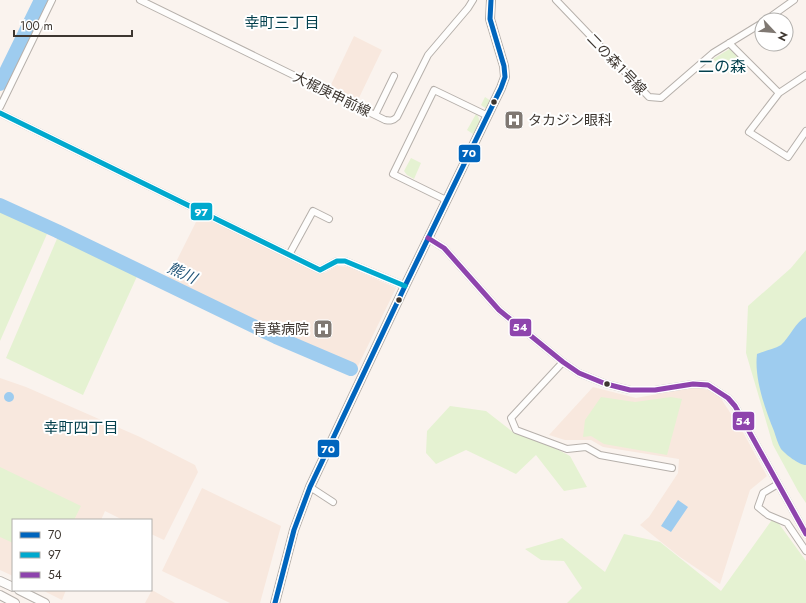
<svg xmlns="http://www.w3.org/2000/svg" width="806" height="603" font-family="Jost,'Noto Sans JP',sans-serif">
	<rect width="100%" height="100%" fill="#faf3ee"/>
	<path fill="#f8e8de" d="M354,36L382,50L357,102L329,89Z
		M199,216L325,273L337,266L349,267L396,288L356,370L167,280Z
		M0,378L26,387L140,437L195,465L198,472L164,540L151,534V520H123L105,511L101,520H13V576L0,570Z
		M593,387L636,398L695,387L709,390L720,397L744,434L767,476L750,490L720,584L680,557L640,525L649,517L678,473L679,459L603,447L591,440H565L549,435Z
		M202,488L281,526L260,603H230L162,571Z
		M42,590H66L62,600Z
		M152,590L175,603H145Z"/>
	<path fill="#e5f2d2" d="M731,48L741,62L730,74L713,59Z
		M485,97L491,101L488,107L485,108L481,105Z
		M476,114L478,116L480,122L473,134L467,130Z
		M411,158L421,163L414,179L407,175L404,171Z
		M0,211L47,234L0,341Z
		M59,234L139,272L83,395L6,358Z
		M806,250V503L798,491L773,445L746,353L748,306L791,268Z
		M601,397L635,402L671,397L682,399L667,455L604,444L591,436L583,437L585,420Z
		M450,406L486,411L514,433L549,445L570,456L587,487L564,491L536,455L516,474L466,450L436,464L426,453L427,431Z
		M0,467L81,506L74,520H13V543L0,537Z
		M774,517L806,561V603H567L582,588L564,561L541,560L525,549L562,538L605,572L624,534L660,542L721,591Z"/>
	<path fill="#9eccef" d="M806,317V465C799,465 785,454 781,449C778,444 776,437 774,431C765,409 754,378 757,354C764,351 774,349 781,345C790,337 796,321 806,317Z
		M4 397a5 5 0 1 1 10 0a5 5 0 1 1-10 0Z
		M678,500L688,507L671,532L661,526Z"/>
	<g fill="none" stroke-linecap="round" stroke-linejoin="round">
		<path stroke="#9eccef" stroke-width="14" d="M0,84L41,0
			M0,205L57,231L276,337L351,369"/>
		<g stroke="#b6b0ab" stroke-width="8">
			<path id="minor" d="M140,0L385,120C390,121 393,121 397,117L428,55L468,8L473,0
				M556,0L649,97L661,98L713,53L762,23
				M766,20L794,0
				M729,43L779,93
				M806,75L779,93L749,132L788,157L806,131
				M0,107L52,0
				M0,113L320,270L337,261H345L405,286
				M375,115L394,76
				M446,200L393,174L434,90L488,116
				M428,238L444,248L499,310L563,362L579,373L606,384L630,390H655L693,384L708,385L728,398L735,406L806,534
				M289,255L313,211L329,219
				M563,362L511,418L516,430L567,449L586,447L600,455L672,468
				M778,484L763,493L758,507L768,515L787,523L806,551
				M310,487L333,502"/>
		</g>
		<g stroke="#b6b0ab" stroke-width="10">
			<path id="tertiary" d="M0,581L13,587
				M19,590L45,603
				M0,595L15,603
				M275,603L294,530L310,487L405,286L501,88L505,77L504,66L490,19L491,0"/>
		</g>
		<use href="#minor" stroke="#fefdfc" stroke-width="6"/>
		<use href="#tertiary" stroke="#fefdfc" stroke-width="8"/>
		<g stroke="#fff" stroke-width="8">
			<path id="bus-1" d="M275,603L294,530L310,487L405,286L501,88L505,77L504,66L490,19L491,0"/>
		</g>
		<g stroke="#fff" stroke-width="8">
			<path id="bus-2" d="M0,113L320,270L337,261H345L405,286"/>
		</g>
		<g stroke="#fff" stroke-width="8">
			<path id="bus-3" d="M428,238L444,248L499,310L563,362L579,373L606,384L630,390H655L693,384L708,385L728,398L735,406L806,534"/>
		</g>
		<use href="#bus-1" stroke="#0065bd" stroke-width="5"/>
		<use href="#bus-2" stroke="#00a9ce" stroke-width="5"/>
		<use href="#bus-3" stroke="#8e44ad" stroke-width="5"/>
	</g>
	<defs>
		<g id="hospital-square" transform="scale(1)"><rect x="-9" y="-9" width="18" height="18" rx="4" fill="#7f7872" stroke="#fff"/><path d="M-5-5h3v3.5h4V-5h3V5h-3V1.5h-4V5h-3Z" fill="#fff"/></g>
	</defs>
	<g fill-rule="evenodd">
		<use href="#hospital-square" x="514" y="120"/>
		<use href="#hospital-square" x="323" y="329"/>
	</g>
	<g fill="#3d3630" stroke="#fff" stroke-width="1.5">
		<circle cx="494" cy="102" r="3.5"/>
		<circle cx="399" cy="300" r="3.5"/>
		<circle cx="607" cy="384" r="3.5"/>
	</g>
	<g text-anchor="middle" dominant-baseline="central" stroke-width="4" stroke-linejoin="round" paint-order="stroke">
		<g font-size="14" fill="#3d3630" stroke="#fff">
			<text transform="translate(617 64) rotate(46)">二の森１号線</text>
			<text transform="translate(332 94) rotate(26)">大梶庚申前線</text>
		</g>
		<g font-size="14" fill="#3d3630" stroke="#fff" text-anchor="start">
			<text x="528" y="120">タカジン眼科</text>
			<text x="309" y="329" text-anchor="end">青葉病院</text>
		</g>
		<g font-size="15" fill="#023f4c" stroke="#fff">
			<text x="282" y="23">幸町三丁目</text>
			<text x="81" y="428">幸町四丁目</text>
		</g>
		<g font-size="15" font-style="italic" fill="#215477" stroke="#fff">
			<text transform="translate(182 273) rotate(25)">熊川</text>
		</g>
		<g font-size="16" fill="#023f4c" stroke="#fff">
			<text x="722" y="66">二の森</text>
		</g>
	</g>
	<g stroke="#fff" stroke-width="1.5">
		<rect x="458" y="144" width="23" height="19" rx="4" fill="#0065bd"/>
		<rect x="190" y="202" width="23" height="19" rx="4" fill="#00a9ce"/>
		<rect x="509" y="318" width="23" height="19" rx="4" fill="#8e44ad"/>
		<rect x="732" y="411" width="23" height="20" rx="4" fill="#8e44ad"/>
		<rect x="317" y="439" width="23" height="19" rx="4" fill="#0065bd"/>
	</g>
	<g font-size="11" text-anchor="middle" font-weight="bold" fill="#fff">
		<text x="469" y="157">70</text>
		<text x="201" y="216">97</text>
		<text x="520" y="331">54</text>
		<text x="743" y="425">54</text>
		<text x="328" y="453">70</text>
	</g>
	<rect x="12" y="519" width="140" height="72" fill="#ffffff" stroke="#b1afac"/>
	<rect x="20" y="532" width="20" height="6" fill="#0065bd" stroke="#b1afac"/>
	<text x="48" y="539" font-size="12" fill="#3d3630">70</text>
	<rect x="20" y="552" width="20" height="6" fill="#00a9ce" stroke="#b1afac"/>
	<text x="48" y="559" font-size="12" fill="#3d3630">97</text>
	<rect x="20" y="572" width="20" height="6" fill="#8e44ad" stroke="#b1afac"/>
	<text x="48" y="579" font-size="12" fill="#3d3630">54</text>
	<g transform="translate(774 32) rotate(116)"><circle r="19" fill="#ffffff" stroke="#b1afac"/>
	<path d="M0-3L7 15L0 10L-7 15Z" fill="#7f7872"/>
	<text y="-6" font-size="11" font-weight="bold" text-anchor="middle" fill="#3d3630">N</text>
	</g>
	<path d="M14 30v6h118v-6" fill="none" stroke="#3d3630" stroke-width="2"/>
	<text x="20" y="30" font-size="12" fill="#3d3630" stroke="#ffffff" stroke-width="3" paint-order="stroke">100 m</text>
</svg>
